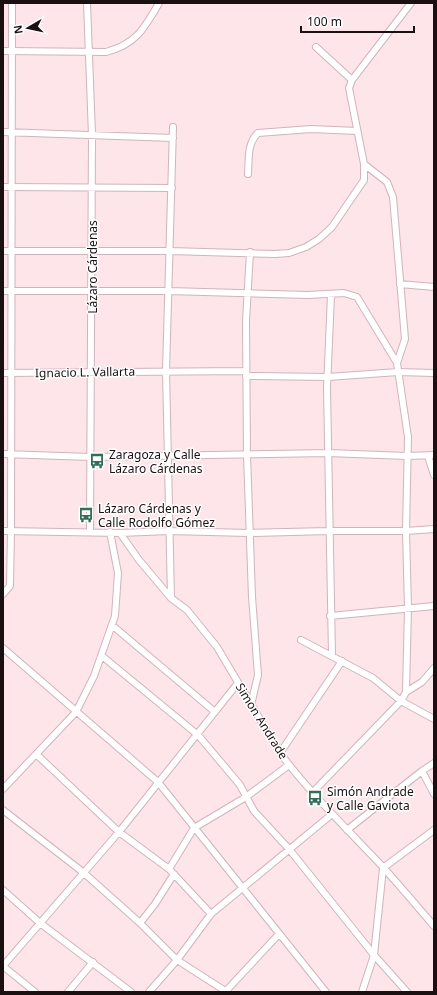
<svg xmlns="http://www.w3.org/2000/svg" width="437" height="995" font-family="'Noto Sans',sans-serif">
	<rect width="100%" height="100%" fill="#fde5ea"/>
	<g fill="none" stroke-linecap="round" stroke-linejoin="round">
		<g stroke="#d1b4bb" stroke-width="8">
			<path id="street" d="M87,3L92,135L90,531
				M316,47L352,80
				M3,51L106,52C136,44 144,29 159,3
				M3,132L173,138
				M364,164L387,182L393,197L405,339L397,363
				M248,174C249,160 247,143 258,133L311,129L357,131
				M3,187L172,188
				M3,251H170L275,254L289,253L306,247L319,239L332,227L364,180V164L349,88L352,80L411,3
				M250,252L246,321L247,455L252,597L258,675L251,705
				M400,284L434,287
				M3,291H169L308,295L344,293L357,297L397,363L408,437L406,531L408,608L406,692L401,701L313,792
				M331,295L327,388L332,655
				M3,373L246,371
				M246,376L328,377L398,372L434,373
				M3,454L91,457L328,453L407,456L434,455
				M428,456L434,475
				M3,531L120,533L169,531L249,533L329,531H406L434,529
				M120,533L139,560L171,598L187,610L217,647L280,753C310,793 347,829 382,866C400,886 417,906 434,926
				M3,594L10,586L11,531L12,3
				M171,598L166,371L173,127
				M330,616L434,606
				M113,626L215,712
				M301,640L373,678L401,701L434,719
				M3,648L158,782L326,992
				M102,656L198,735L240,785L254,811L289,849L374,955L407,992
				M406,692L422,682L434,668
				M280,753L342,661
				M36,754L119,832L169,869L211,914
				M422,771L434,763
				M3,789L76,712L94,676L115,616L118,573L110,532
				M3,810L84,873L140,923L177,960L227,992
				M347,830L422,771L434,794
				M169,869L194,828L246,797L289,765
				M3,890L40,923L131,992
				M140,923L155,904L174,874
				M3,966L119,832L238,683
				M3,966L35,992
				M226,991L279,934
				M68,992L93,962
				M149,992L177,960L211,914L331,815
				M362,992L374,955L383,868L434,830"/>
		</g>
		<use href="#street" stroke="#fff" stroke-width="6"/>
	</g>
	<defs>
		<g id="bus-bare" transform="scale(1.2)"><path d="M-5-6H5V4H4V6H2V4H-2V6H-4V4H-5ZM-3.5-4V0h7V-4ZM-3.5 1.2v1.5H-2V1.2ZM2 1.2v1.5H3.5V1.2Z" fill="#326e5a" stroke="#fff" stroke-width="2.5" paint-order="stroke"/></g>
	</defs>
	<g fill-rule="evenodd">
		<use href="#bus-bare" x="97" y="461"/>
		<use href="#bus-bare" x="86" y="515"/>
		<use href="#bus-bare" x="315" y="798"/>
	</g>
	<g text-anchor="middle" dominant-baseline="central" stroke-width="3" stroke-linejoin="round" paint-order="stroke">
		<g font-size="12" fill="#1a1012" stroke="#fff">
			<text transform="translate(92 267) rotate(-90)">Lázaro Cárdenas</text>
			<text transform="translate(85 372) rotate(-1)">Ignacio L. Vallarta</text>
			<text transform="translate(262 721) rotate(58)">Simon Andrade</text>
		</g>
		<g font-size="12" fill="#1a1012" stroke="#fff" text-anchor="start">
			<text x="109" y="454">Zaragoza y Calle<tspan x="109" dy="14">Lázaro Cárdenas</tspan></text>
			<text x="98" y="508">Lázaro Cárdenas y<tspan x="98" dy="14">Calle Rodolfo Gómez</tspan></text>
			<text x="327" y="791">Simón Andrade<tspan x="327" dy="14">y Calle Gaviota</tspan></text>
		</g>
	</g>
	<rect width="437" height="995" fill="none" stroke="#1a1012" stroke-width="8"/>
	<g transform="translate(28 28) rotate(261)" stroke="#ffffff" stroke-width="3" paint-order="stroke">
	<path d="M0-3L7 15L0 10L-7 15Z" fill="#1a1012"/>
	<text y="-6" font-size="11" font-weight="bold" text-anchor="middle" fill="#1a1012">N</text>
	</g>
	<path d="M301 26v6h113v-6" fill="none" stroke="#1a1012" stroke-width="2"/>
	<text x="307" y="26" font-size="12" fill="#1a1012" stroke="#ffffff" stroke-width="3" paint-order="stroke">100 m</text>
</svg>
